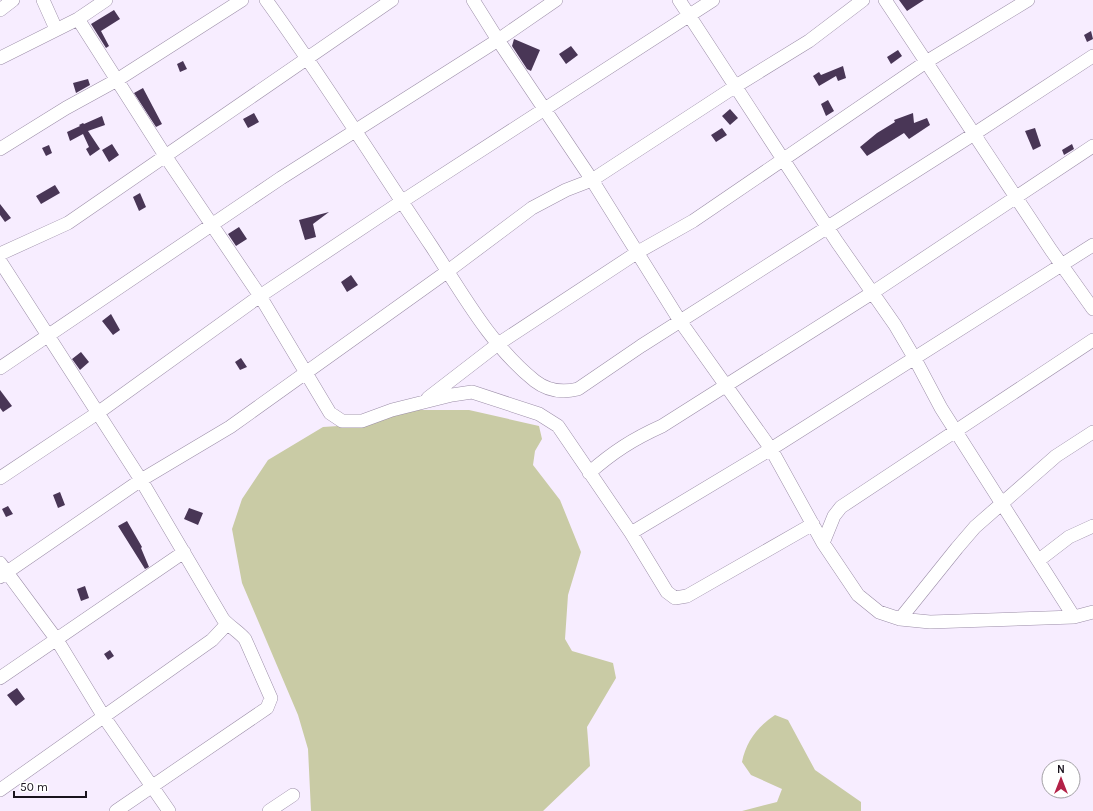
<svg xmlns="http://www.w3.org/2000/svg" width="1093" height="811" font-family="Karla,sans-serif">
	<rect width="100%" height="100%" fill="#f7edff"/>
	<path fill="#c9cba5" d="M380,410H469L539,426L542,439L535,451L533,465L560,500L581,552L568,595L565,639L572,651L613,663L616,678L587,727L590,766L543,811H311L308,749L298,715L242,583L232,529L242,499L268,460L323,427L369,424Z
		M775,715L788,720L815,770L861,802V811H742L777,802L782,789L751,775L742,762C746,742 757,727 775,715Z"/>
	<path fill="#493656" d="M899,0H924L907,11Z
		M114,10L120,19L101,31L109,46L106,48L91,24Z
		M1091,31L1093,39L1087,42L1084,35Z
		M514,39L540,50L531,71L527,69L512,46Z
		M571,46L578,55L566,64L559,54Z
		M898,50L902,56L891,64L887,57Z
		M183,61L187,69L180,72L177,64Z
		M843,66L846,78L838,81L836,76L819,86L813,76L819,72L821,75Z
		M88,79L90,85L76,93L73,83Z
		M143,88L162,124L156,127L134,93Z
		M828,100L834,111L826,116L821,104Z
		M730,109L738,118L730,125L722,116Z
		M254,113L259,122L248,128L243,119Z
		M913,113L914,123L927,118L930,125L909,139L904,133L867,156L860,147L877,133L895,122L894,120Z
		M102,116L105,125L88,131L100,149L90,156L86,149L89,147L83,134L70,141L67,132L80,126L79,125L83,123L84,124Z
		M722,128L727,135L716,142L711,135Z
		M1035,128L1041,146L1033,150L1025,131Z
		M112,144L119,155L109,162L102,150Z
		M1072,144L1074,149L1064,155L1062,150Z
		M49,145L52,153L46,156L42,148Z
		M55,185L60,193L41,204L36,196Z
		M140,193L146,207L139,211L133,197Z
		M0,204L11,218L5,222L0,215Z
		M329,212L313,224L316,237L305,240L299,220Z
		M239,227L247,239L236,246L228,234Z
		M351,275L358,285L347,292L341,282Z
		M111,314L120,330L113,335L102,321Z
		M81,352L89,362L80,370L72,359Z
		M241,358L247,367L240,370L235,362Z
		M0,390L12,406L3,412L0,408Z
		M60,492L65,505L58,508L53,495Z
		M8,506L13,514L6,517L2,509Z
		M189,508L203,513L198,525L184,519Z
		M127,521L142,547L141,548L149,567L145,569L118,526Z
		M85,586L89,598L81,601L77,589Z
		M110,650L114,656L108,660L104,654Z
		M17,688L25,699L16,706L7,695Z"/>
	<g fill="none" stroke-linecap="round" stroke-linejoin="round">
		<g stroke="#9c8ea8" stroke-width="14">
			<path id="minor" d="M43,0L56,29
				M266,0C324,80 377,165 432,247C462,293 491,346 535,381C548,391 562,393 578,389L641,346L974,134L1093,56
				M473,0L498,40L592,180L680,321L771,449L823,543L858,595L879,612L900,619L930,622L1074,617L1093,612
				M679,0L837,242L895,325L915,359L941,408L1074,617
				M885,0L1051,250L1093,309
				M0,10L13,0
				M78,19L166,157L260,296L330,413L342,421H362L392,410L452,395L472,392L539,414L558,426L631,533L667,592L675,598L687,596L813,524
				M0,58L78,19L106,0
				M0,149L66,108L117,80L242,0
				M0,254L68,223L392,0
				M0,261L141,480L223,619C230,627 238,631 245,639L271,698L267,708L116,811
				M0,368L281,178L498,40L556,0
				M428,398L498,344L638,252L693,221L926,62L1028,0
				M589,473C613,452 633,439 662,426L872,293L1093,146
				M0,478L99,412L260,296L401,202L713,0
				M631,533L771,449L1093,245
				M823,543L834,516L841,507L1093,340
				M1039,560L1069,537L1093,526
				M0,563L57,640L104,717L169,811
				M0,577L141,480L230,427L448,271L532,208L566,190L592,180L736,86L809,41L863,0
				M900,619L957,548L975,527L1056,456L1093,432
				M0,678L184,552
				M0,790L212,640L227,624
				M269,811L293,795"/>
		</g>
		<use href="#minor" stroke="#fff" stroke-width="13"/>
	</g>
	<g transform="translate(1061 779)"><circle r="19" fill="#ffffff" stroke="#a3a1a5"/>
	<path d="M0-3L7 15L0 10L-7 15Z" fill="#b32147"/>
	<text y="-6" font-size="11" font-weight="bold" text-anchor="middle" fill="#19131d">N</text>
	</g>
	<path d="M14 791v6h72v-6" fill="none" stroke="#19131d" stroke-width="2"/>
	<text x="20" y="791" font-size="12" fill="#19131d" stroke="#ffffff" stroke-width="3" paint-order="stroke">50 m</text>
</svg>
